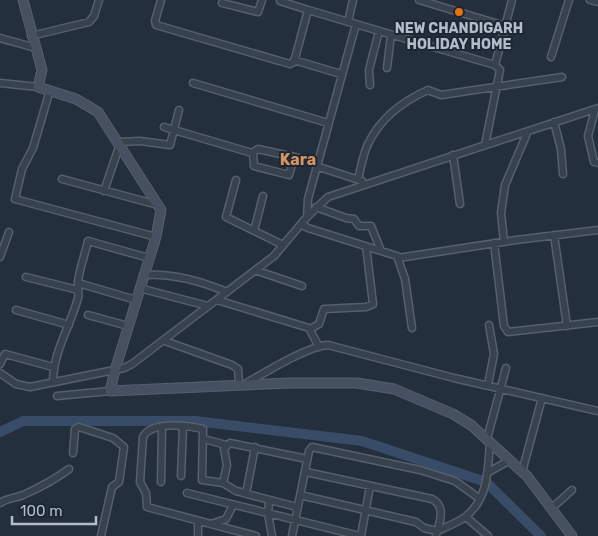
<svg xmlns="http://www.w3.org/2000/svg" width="598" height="536" font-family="Rubik,sans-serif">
	<rect width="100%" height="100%" fill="#242f3e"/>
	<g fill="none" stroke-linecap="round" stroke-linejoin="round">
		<path stroke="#394c67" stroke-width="10" d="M0,432L23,421H195L362,441L486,482L541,536"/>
		<g stroke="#565f6c" stroke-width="9">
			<path id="street" d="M161,0L155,21L156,25L290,64L294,62L308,10L495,65L500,70L485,145
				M419,0L505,26
				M590,0L598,2
				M280,1L308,10
				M222,3L258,12L262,0
				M348,22L353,0
				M31,36L89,22L94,16L99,0
				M0,38L36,48
				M551,57L569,0
				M294,60L341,74
				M495,65L512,0
				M387,68L391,35
				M0,83L38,87
				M193,83L328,123
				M370,85L369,70L379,31
				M50,90L33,148L22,169L15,199L156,237
				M595,110L588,136L594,162L598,163
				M554,122L561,149L563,174
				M164,127L252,153L258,149L317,162
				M118,142L140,141L170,145L179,110
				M253,153L254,166L289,175L294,158
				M453,155L460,204
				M316,166L362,181
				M62,179L158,205
				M358,179C361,168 363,154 368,144C380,119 403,101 428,90L441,95L562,77
				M236,180L226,217L283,245
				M104,191L120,144
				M316,207L346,218L354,219L359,226H371L381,251
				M307,217L308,199L356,24
				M303,221L304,226L308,228L397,256L405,279L412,328
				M254,231L263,196
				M554,235L567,326
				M504,242L501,213L505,185L528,131
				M494,243L504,326L508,332L598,322
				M0,257L9,232
				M398,258L516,240L598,230
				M255,270L302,286
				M143,275C173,273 200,281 227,292
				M26,277L78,290
				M78,283L136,300
				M139,288L208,306
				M217,300L309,328L319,347
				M16,310L69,325
				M88,315L128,326
				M310,329L319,324L324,309L366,307L373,304L366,246
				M165,341L232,365L238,369L239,384
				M0,364L5,354L53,367
				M0,373L16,384L30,387L124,368L132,364L274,256L307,217L328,197L598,108
				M53,382C53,352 70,327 78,298C79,293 78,288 78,283C79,269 85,255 88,241L149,258
				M245,384C264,373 308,346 328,345L454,378L598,411
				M488,385L494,354L489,325
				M57,396L110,391
				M204,439L226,445
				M487,439L506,368
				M255,447L247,489L245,493L236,491L223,483L202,480L203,429C187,425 151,421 143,437L140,482L146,493L147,507L256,536
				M73,453L75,429L79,427L113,438L124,447L119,482L112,487L101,536
				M306,472L432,499C447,507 439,523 436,536
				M522,472L542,398
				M487,473L510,460
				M181,476L183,426
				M161,482L162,427
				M223,483L227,465L224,449L230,443L307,459
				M187,493L360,536
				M243,493L297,507
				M300,495L416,522L424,528L437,531C446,527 457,523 465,517C489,499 488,468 490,441
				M269,501L268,514L272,536
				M0,503C9,497 13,499 23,495C39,488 54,480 69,469
				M552,508L572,490
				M466,517L488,536
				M211,524L226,519L233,505
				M198,536V522
				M292,536L309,451L312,447L420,470L455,481L480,499
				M361,536L370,486"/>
		</g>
		<g stroke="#565f6c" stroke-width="11">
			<path id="secondary" d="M23,0L42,70L38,87L76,99L98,112L161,210L156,237L115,370L110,391L290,383H357L394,389L453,414L471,425L527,476L572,536"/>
		</g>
		<use href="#street" stroke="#38414e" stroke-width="6"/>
		<use href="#secondary" stroke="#465061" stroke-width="9"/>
	</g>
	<circle fill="#e8710a" stroke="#1d2633" stroke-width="2" cx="459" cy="12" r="5"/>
	<g text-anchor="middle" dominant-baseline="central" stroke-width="4" stroke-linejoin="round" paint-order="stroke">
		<g font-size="14" font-weight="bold" fill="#b4bcc9" stroke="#1d2633">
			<text x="459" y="28">NEW CHANDIGARH<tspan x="459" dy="16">HOLIDAY HOME</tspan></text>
		</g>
		<g font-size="16" font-weight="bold" fill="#d59563" stroke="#1d2633">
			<text x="298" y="159">Kara</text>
		</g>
	</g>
	<path d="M12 516v8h84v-8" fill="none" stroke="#b4bcc9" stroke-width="2.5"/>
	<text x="20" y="516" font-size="15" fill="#b4bcc9" stroke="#1d2633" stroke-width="4" paint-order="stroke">100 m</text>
</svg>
